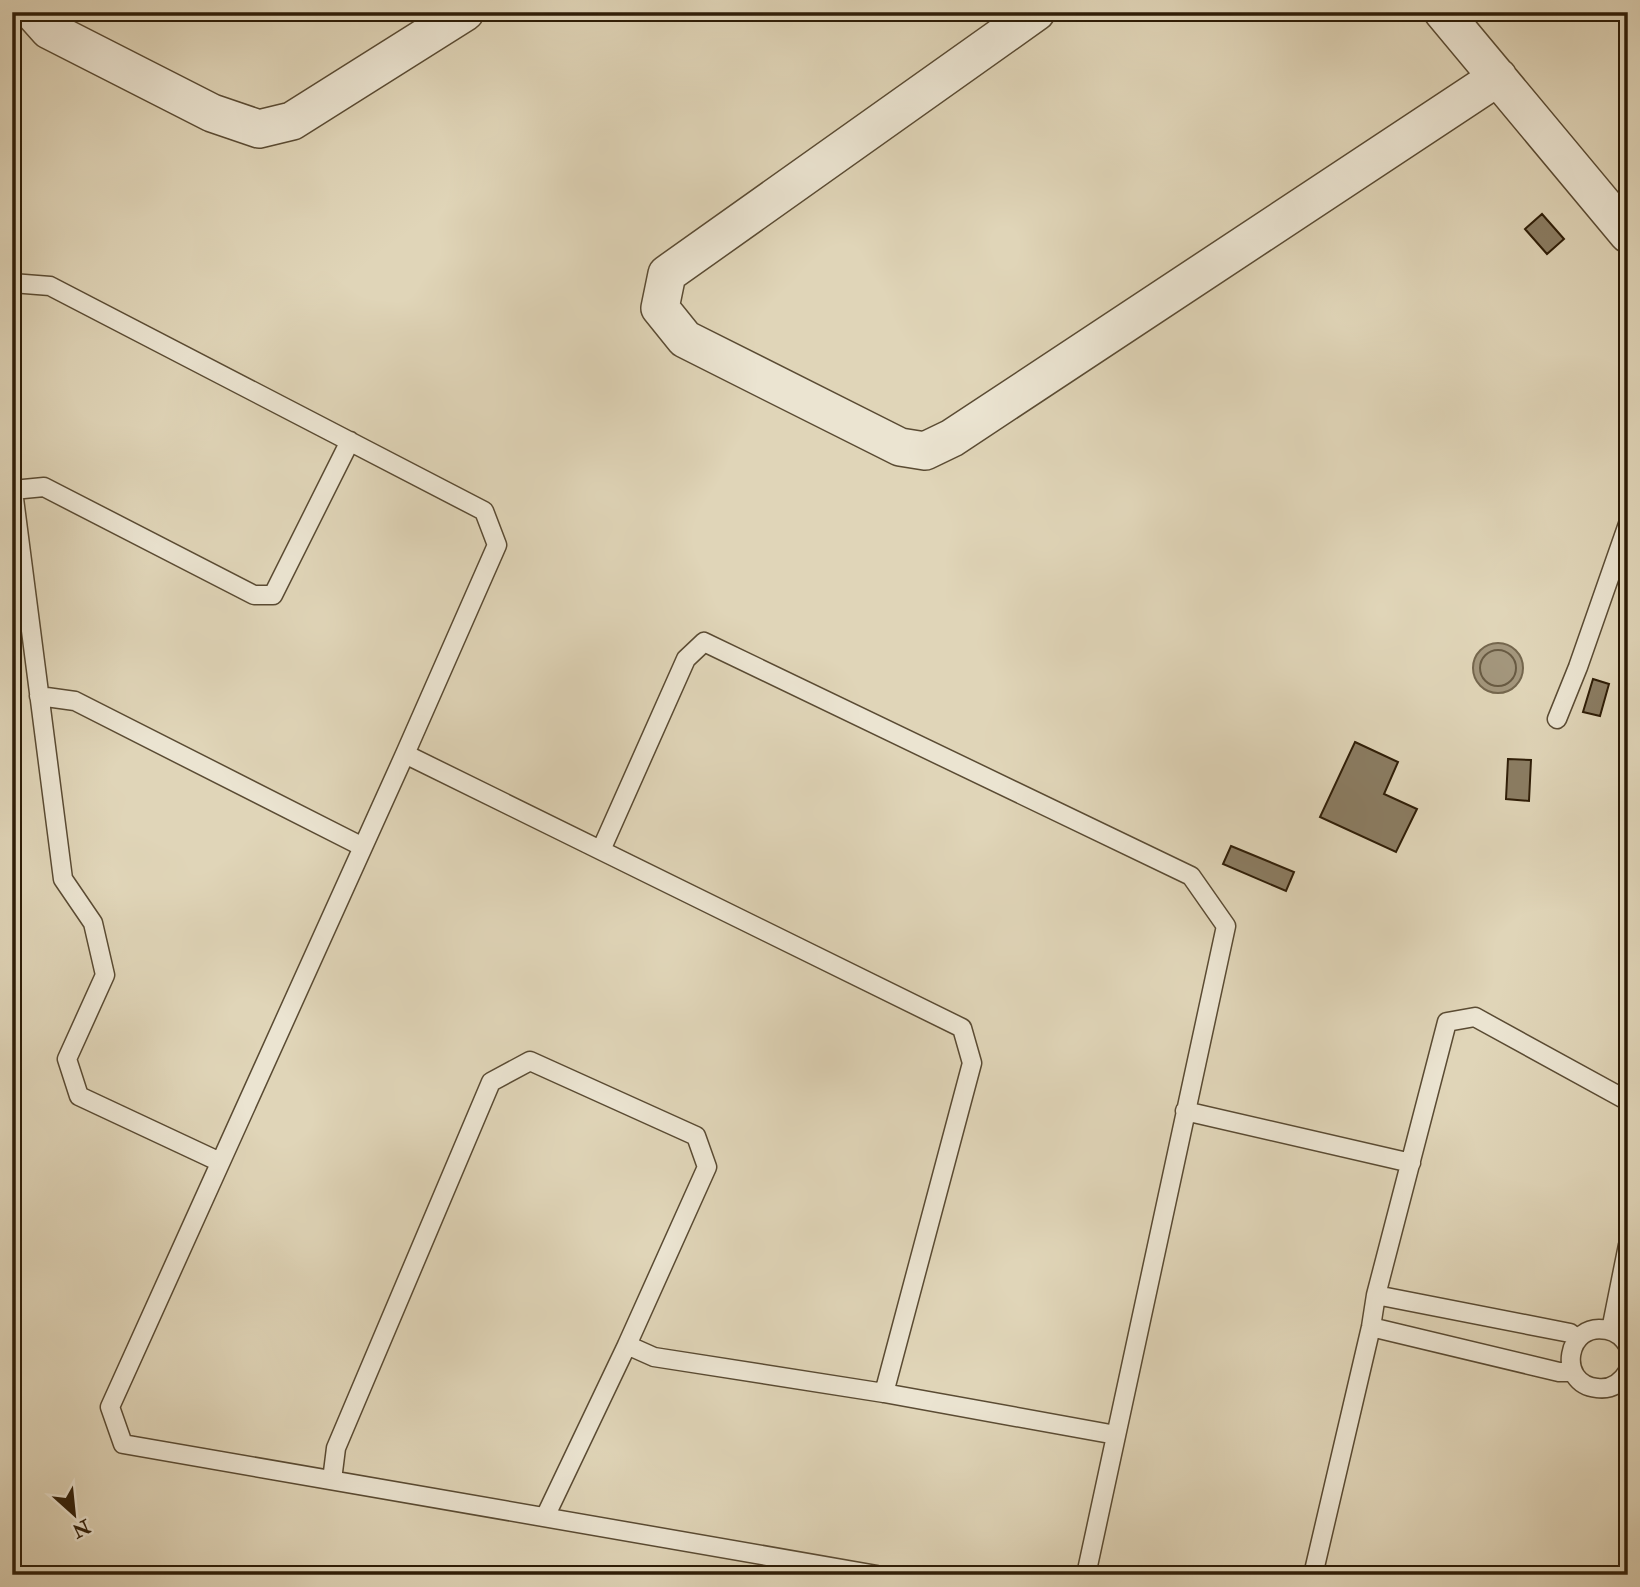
<svg xmlns="http://www.w3.org/2000/svg" width="1640" height="1587" font-family="'IM FELL Double Pica',serif">
	<rect width="100%" height="100%" fill="#e0d5b8"/>
	<filter id="stains"><feTurbulence type="fractalNoise" baseFrequency=".00286" numOctaves="4"/><feColorMatrix values="0 0 0 0 .2 0 0 0 0 .09 0 0 0 0 .02 0 0 0 .5 -.17"/></filter>
	<radialGradient id="worn" r=".72"><stop offset=".6" stop-color="#630" stop-opacity="0"/><stop offset="1" stop-color="#630" stop-opacity=".3"/></radialGradient>
	<path fill="#a3967c" stroke="#74664d" stroke-width="2" d="M1473 668a25 25 0 1 1 50 0a25 25 0 1 1-50 0Z"/>
	<g fill="none" stroke-linecap="round" stroke-linejoin="round">
		<path stroke="#685a42" stroke-width="2" d="M1480 668a18 18 0 1 1 36 0a18 18 0 1 1-36 0Z"/>
	</g>
	<path fill="#8b7d63" stroke="#2e1d07" stroke-width="2" d="M1542,214L1564,239L1547,254L1525,229Z
		M1593,679L1609,684L1600,716L1583,712Z
		M1355,742L1398,762L1384,794L1417,809L1396,852L1320,817Z
		M1508,759L1531,760L1529,801L1506,799Z
		M1231,846L1294,872L1286,891L1223,864Z"/>
	<g fill="none" stroke-linecap="round" stroke-linejoin="round">
		<g stroke="#5a4b33" stroke-width="21">
			<path id="service" d="M12,283L50,286L484,511L497,545L405,754L110,1407L123,1444L877,1575
				M12,483L63,879L93,923L105,975L67,1059L79,1096L220,1162
				M13,490L44,487L254,595H273L350,441
				M39,696L75,701L363,847
				M1557,719L1578,667L1628,524
				M405,754L962,1028L972,1063L884,1393
				M601,850L686,659L704,642L1191,876L1226,926L1086,1575
				M1185,1111L1411,1163
				M1376,1295L1570,1333L1577,1339
				M1371,1327L1559,1372H1573
				M1611,1330L1628,1245
				M627,1345L654,1357L884,1393L1116,1435
				M1628,1346C1623,1337 1617,1332 1607,1330C1566,1321 1556,1384 1597,1388C1611,1390 1621,1383 1628,1371
				M332,1480L336,1448L491,1082L530,1061L696,1136L707,1167L627,1345L545,1517
				M1313,1575L1371,1327L1376,1295L1447,1022L1475,1017L1628,1101"/>
		</g>
		<g stroke="#5a4b33" stroke-width="40">
			<path id="minor" d="M33,12L49,30L212,113L259,129L292,121L465,12
				M1036,12L667,274L660,308L685,339L900,447L925,451L952,438L1498,77
				M1443,12L1628,234"/>
		</g>
		<use href="#service" stroke="#ebe4d1" stroke-width="18"/>
		<use href="#minor" stroke="#ebe4d1" stroke-width="37"/>
	</g>
	<rect width="1640" height="1587" fill="none" stroke="#e0d5b8" stroke-width="42"/>
	<rect x="14" y="14" width="1612" height="1559" fill="none" stroke="#2e1d07" stroke-width="3.5"/>
	<rect x="21" y="21" width="1598" height="1545" fill="none" stroke="#2e1d07" stroke-width="2"/>
	<g transform="translate(74 1514) rotate(153)" stroke="#ebe4d1" stroke-width="5" paint-order="stroke">
	<path d="M0-5L12 26L0 18L-12 26Z" fill="#2e1d07"/>
	<text y="-10" font-size="19" font-weight="bold" text-anchor="middle" fill="#2e1d07">N</text>
	</g>
	<rect width="100%" height="100%" filter="url(#stains)"/>
	<rect width="100%" height="100%" fill="url(#worn)"/>
</svg>
